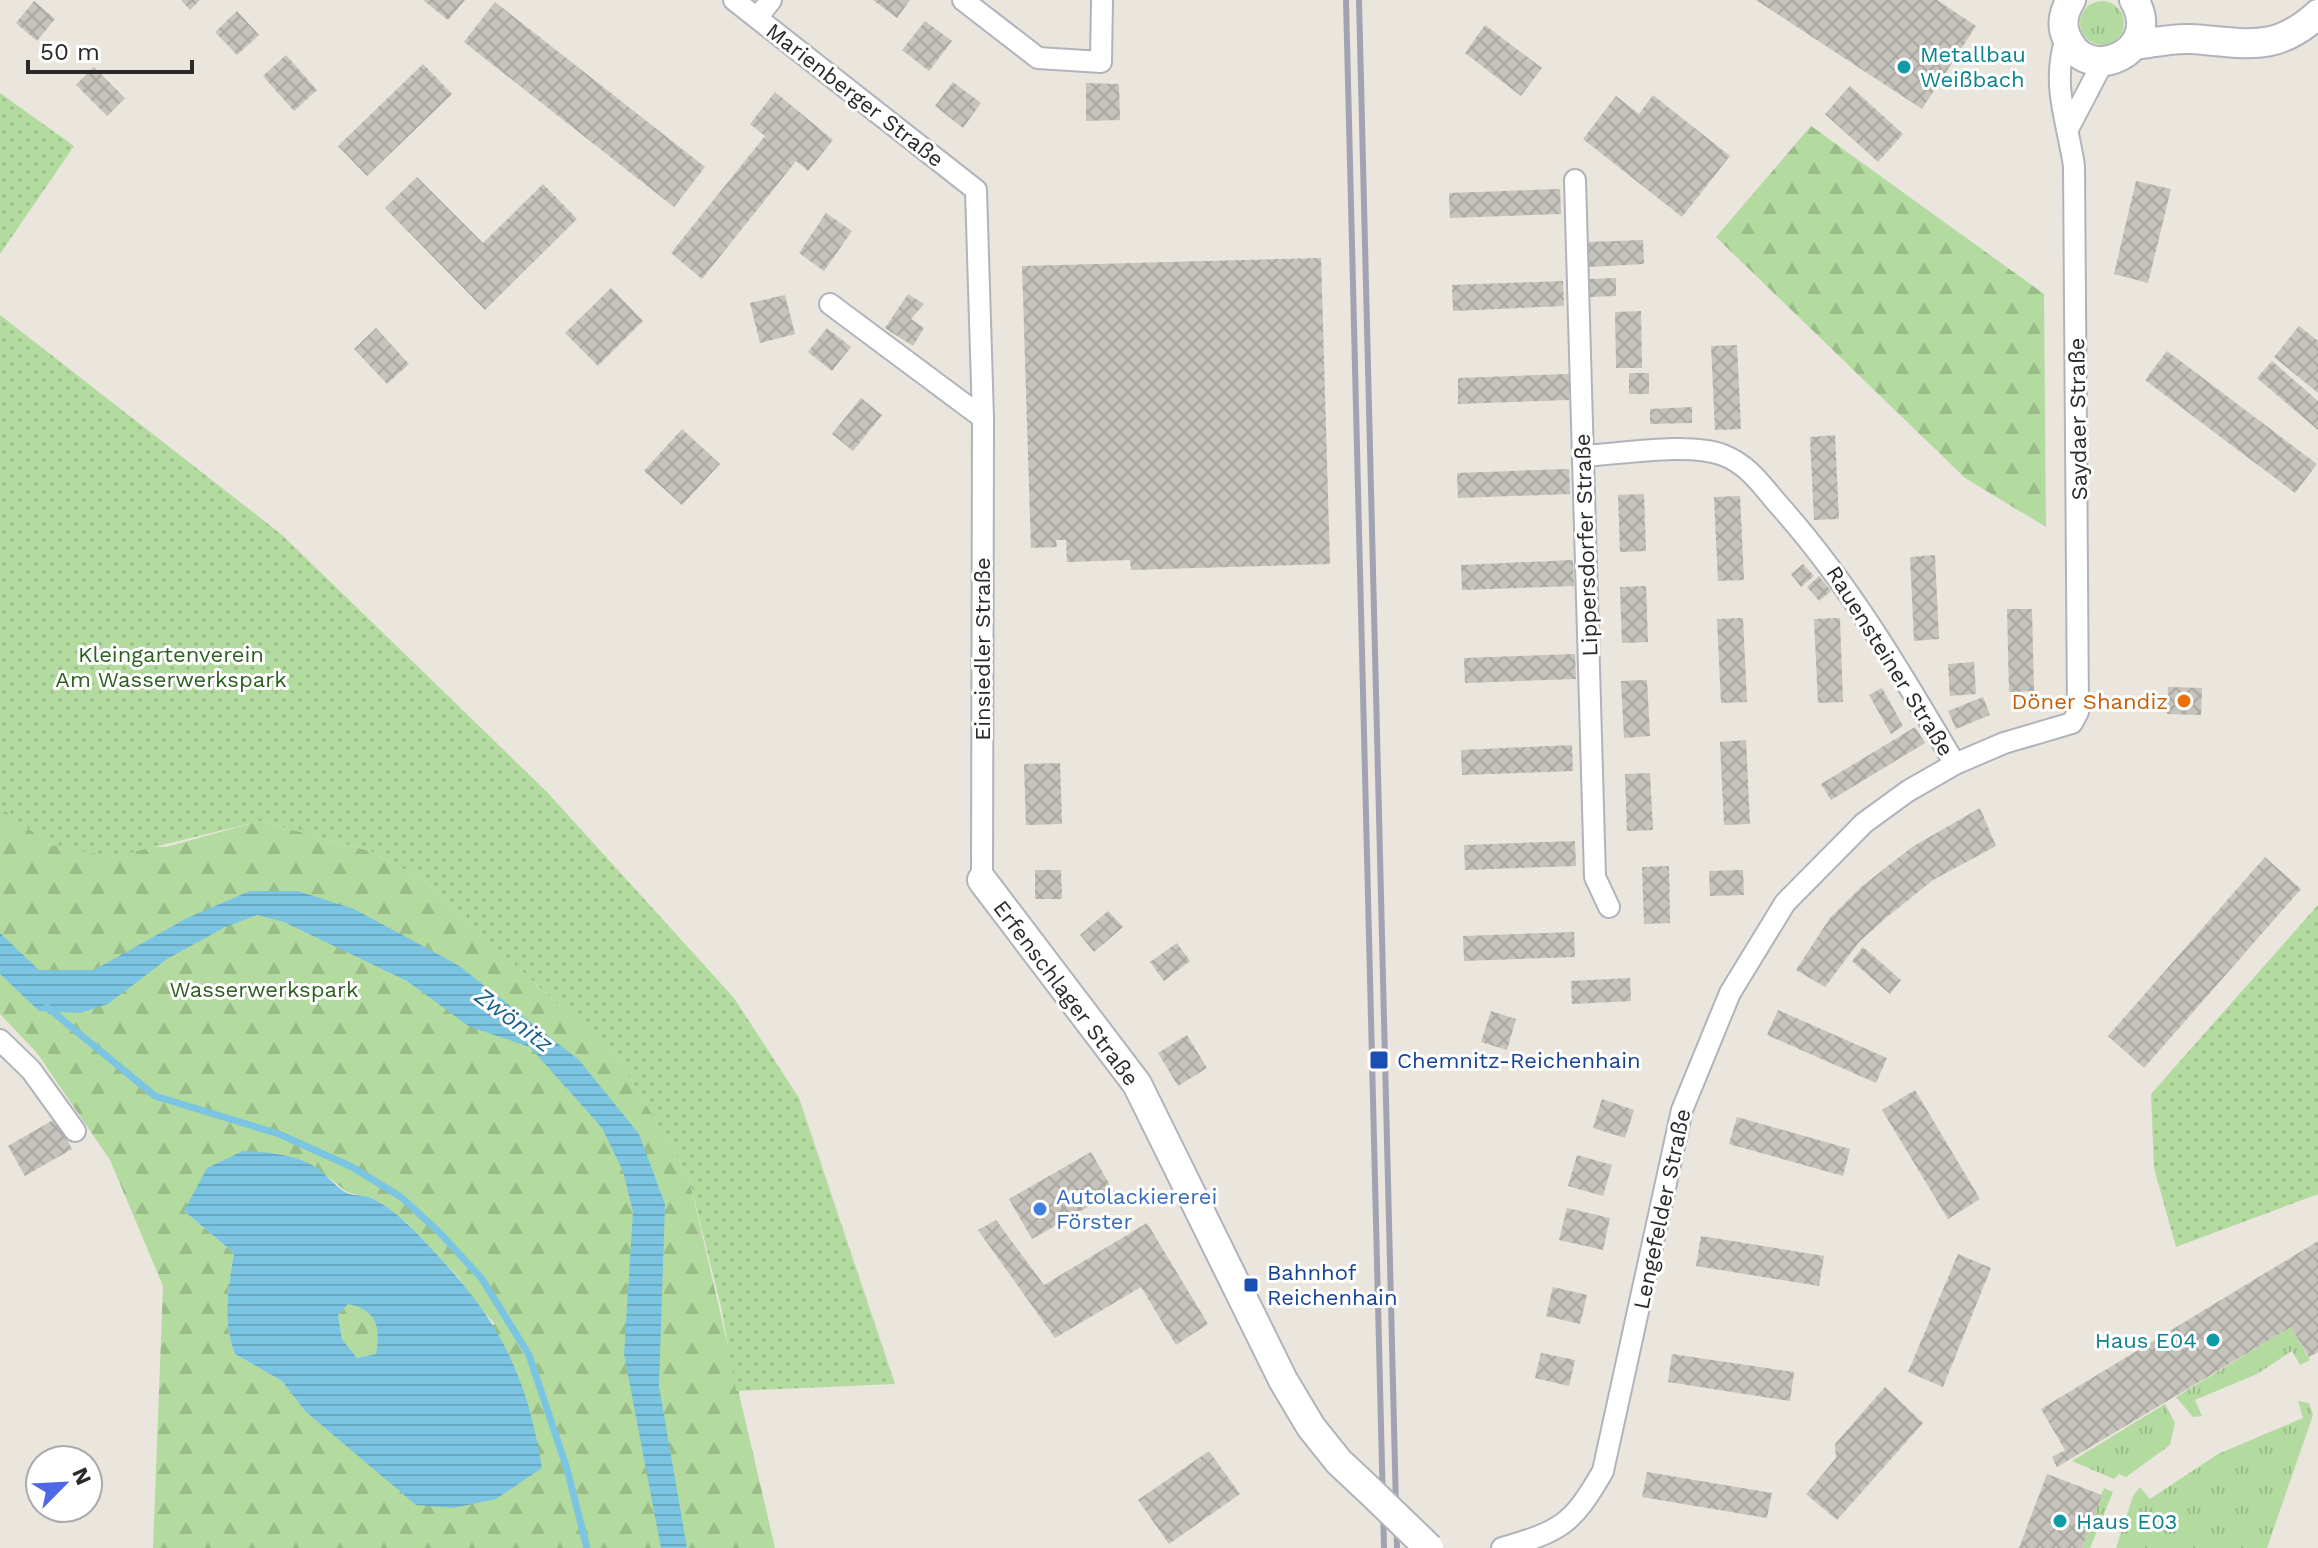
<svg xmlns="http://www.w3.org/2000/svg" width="2318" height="1548" font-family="'Work Sans',sans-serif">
	<defs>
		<pattern id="grass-tufts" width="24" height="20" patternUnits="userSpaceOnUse" patternTransform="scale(2)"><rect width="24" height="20" fill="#b3db9f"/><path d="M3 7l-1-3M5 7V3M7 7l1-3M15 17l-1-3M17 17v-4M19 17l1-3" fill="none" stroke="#9abc89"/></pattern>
		<pattern id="forest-firs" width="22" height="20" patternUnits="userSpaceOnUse" patternTransform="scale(2)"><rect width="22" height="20" fill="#b3db9f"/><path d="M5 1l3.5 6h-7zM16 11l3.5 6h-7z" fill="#9abc89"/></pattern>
		<pattern id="garden-dots" width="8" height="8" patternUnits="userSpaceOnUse" patternTransform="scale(2)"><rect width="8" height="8" fill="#b3db9f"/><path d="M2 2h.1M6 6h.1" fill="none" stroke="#9abc89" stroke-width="1.8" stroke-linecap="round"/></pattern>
		<pattern id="water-rules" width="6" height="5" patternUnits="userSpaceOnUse" patternTransform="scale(2)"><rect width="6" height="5" fill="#7bc5e2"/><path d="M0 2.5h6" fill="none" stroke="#6aa9c2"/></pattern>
		<pattern id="building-cross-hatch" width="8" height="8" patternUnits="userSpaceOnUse" patternTransform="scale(2)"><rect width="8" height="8" fill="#c6c3bc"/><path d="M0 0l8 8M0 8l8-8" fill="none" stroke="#aaa8a2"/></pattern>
	</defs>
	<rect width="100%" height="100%" fill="#eae5dd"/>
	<path fill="url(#grass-tufts)" d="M2080 23a22 22 0 1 1 44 0a22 22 0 1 1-44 0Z
		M2291,1327L2310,1360L2300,1365L2292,1351L2257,1374L2195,1400L2202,1416L2193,1417L2176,1397Z
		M2298,1401L2309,1403L2313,1415L2267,1548H2116L2133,1496L2140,1487L2150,1499L2218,1454L2303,1418Z
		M2165,1404L2175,1423L2170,1445L2126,1477L2119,1474L2114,1479L2072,1461Z
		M2104,1488L2113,1492L2090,1548H2082Z"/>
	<path fill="url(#forest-firs)" fill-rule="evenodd" d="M1811,126L2044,294L2046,527L1965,478L1716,237Z
		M0,807L50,845L166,847L260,821L370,851L424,880L621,1063L688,1174L775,1548H153L163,1286L110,1160L37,1053L0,1014ZM275,1153L314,1166L347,1192L372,1199L406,1222L459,1278L471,1298L495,1324L305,1411L282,1381L235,1354C222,1319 228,1289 234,1253L184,1211Z
		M348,1303C380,1311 381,1325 377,1354L357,1358L342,1339L338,1315Z"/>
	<path fill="url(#garden-dots)" d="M0,93L74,146L0,254Z
		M0,315L281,534L547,792L734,998L799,1098L895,1384L736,1391L722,1311L688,1174L621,1063L424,880L370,851L260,821L113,857L50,845L0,807Z
		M2318,905V1194L2176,1247L2154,1168L2151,1094Z"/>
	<path fill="url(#water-rules)" fill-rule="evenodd" d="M250,891H298L354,909L458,965L579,1060L639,1134L665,1204L659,1386L687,1548H661L624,1354L633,1212L623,1171L602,1128L530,1047L470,1027L407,981L284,922L257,915L225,927L167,959L108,1004L80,1013L39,1011L0,974V933L39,970H94L187,918Z
		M243,1151C267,1152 292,1154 314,1166C326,1173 335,1187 347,1193C355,1196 364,1195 371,1198C393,1208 412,1228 428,1245C496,1316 526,1369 542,1468L496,1499L453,1508L416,1505L305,1411L282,1381L235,1354C222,1319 228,1289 234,1253L184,1211L207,1168ZM348,1304C377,1310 381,1327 376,1354L357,1358L342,1339L338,1315Z"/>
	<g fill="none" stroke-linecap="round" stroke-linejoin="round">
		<path stroke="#7bc5e2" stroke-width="7" d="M47,1007L155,1096L279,1134L352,1167L401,1197L440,1233L482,1279L529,1355L567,1469L587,1548"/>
	</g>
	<path fill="url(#building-cross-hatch)" d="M181,0H200L190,10Z
		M423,0H465L448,20Z
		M873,0H910L897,18Z
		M1756,0H1937L1976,26L1922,109Z
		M34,1L55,19L37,41L16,23Z
		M495,2L705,167L674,207L464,42Z
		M237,11L259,35L237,55L215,32Z
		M925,21L952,41L929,71L902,50Z
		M1485,25L1542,68L1521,96L1465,53Z
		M286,55L317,90L294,111L263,76Z
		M423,64L452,94L367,176L338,146Z
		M94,67L125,98L107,116L76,85Z
		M953,82L981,103L963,128L935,106Z
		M1086,83L1119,84L1120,120L1086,121Z
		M1850,86L1903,134L1878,162L1825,114Z
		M775,92L833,140L808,171L796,161L702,279L671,253L765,136L750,124Z
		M1653,95L1730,156L1682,217L1583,139L1616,96L1639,114Z
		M417,177L483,243L543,184L577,219L485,310L385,208Z
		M2136,181L2171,189L2148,283L2114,274Z
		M1560,189L1561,214L1450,218L1449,193Z
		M826,213L852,231L824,271L799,253Z
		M1643,240L1644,264L1588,267L1586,242Z
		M1321,258L1330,564L1131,570L1130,560L1067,562L1066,540H1056L1057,547L1031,548L1022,266Z
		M1616,278V296L1590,297L1589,279Z
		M1563,281L1564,306L1453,311L1452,285Z
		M611,288L643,321L598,366L565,333Z
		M908,294L924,304L911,319L924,328L913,346L885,328Z
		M785,295L795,334L760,343L750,303Z
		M1641,311L1642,368H1616L1615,312Z
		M2299,326L2318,341V393L2274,357Z
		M376,328L409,364L387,384L354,349Z
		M827,328L851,347L832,371L808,352Z
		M1737,345L1741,429L1715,430L1711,346Z
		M2167,351L2317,464L2295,493L2145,380Z
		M2272,361L2318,401V430L2257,378Z
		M1629,373H1649V394H1629Z
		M1569,374V400L1458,404V378Z
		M861,398L882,415L853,451L832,434Z
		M1692,407V423L1650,424V409Z
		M682,429L720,464L682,505L644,471Z
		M1835,435L1839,519L1814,520L1810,437Z
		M1569,469L1570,494L1458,498L1457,473Z
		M1644,494L1646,551L1620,552L1618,495Z
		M1740,496L1744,580L1718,581L1714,497Z
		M1935,555L1939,639L1914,641L1910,557Z
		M1573,560L1574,586L1462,590L1461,565Z
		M1803,564L1814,576L1801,587L1791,574Z
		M1819,576L1831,591L1819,601L1807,587Z
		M1646,586L1648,642L1622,643L1620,587Z
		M2007,609H2032L2034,691L2009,692Z
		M1743,618L1747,702L1721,703L1717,619Z
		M1840,618L1843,702L1818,703L1814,619Z
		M1575,654L1576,679L1465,683L1464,658Z
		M1974,662L1976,694L1950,696L1948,664Z
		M1647,680L1650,736L1624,738L1621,681Z
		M2168,687L2202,688L2201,715L2167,714Z
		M1882,688L1903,726L1891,734L1869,695Z
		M1983,697L1990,715L1956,729L1948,711Z
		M1915,727L1925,743L1831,800L1821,784Z
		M1746,740L1750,824L1724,825L1720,742Z
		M1572,745L1573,771L1462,775L1461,750Z
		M1060,763L1062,824L1026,825L1024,764Z
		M1650,773L1653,830L1627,831L1625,774Z
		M1980,808L1996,846L1933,880L1887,917L1859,942L1825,987L1796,970L1830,918L1860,888L1912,847Z
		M1575,841L1576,866L1465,870L1464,845Z
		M2265,857L2301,889L2144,1068L2108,1036Z
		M1669,866L1670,923L1644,924L1642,867Z
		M1035,870H1061L1062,899H1035Z
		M1743,870L1744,895L1710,896L1709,871Z
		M1108,911L1123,927L1094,952L1080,935Z
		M1574,932L1575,957L1464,961L1463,936Z
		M1177,943L1190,961L1164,981L1150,962Z
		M1863,947L1901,980L1890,994L1852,961Z
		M1630,978L1631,1001L1572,1004L1571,981Z
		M1778,1010L1887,1058L1876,1083L1767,1035Z
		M1491,1011L1516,1019L1507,1050L1481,1042Z
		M1187,1035L1207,1068L1178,1086L1158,1053Z
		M1915,1090L1980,1199L1948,1219L1882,1110Z
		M1602,1099L1634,1110L1625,1138L1593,1128Z
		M1737,1117L1850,1149L1843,1176L1729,1144Z
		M55,1119L72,1149L25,1176L8,1146Z
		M1091,1152L1114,1192L1032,1239L1009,1199Z
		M1577,1155L1612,1165L1603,1196L1568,1186Z
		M1567,1208L1610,1218L1603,1250L1559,1240Z
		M996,1220L1044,1285L1147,1223L1208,1324L1176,1345L1141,1287L1055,1338L978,1230Z
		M1701,1236L1824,1256L1819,1286L1696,1266Z
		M2318,1241V1352L2309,1357L2291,1327L2057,1467L2052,1457L2065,1450L2041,1409Z
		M1958,1254L1991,1268L1943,1387L1908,1372Z
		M1553,1287L1587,1295L1580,1324L1546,1316Z
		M1541,1353L1575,1360L1569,1386L1535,1378Z
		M1672,1354L1794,1372L1790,1401L1668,1382Z
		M1885,1387L1923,1423L1837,1520L1806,1494L1836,1458L1835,1444Z
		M1209,1451L1240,1494L1169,1544L1138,1500Z
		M1647,1472L1772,1493L1767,1518L1642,1497Z
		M2047,1474L2102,1495L2082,1548H2019Z"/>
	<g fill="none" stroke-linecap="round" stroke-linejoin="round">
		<g stroke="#b1b3bc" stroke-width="24">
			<path id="street" d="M734,0L976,190L983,418L982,880
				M963,0L1038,58L1101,62L1102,0
				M757,18L771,0
				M2069,127L2103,62
				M1575,180L1595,877L1609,907
				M830,304L983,418
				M1583,456C1622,454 1688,442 1723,455C1747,464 1761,484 1777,503C1848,582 1901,672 1955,764
				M0,1040L31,1070L75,1131
				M1502,1548C1561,1531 1572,1525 1603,1471L1682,1110L1730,993L1785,903L1864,823L1908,791L1955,764L2004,743L2072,723L2078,712L2074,166C2067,119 2051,85 2066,38"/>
		</g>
		<g stroke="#b1b3bc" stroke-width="32">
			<path id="secondary" d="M2071,0C2064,11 2061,24 2066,36C2086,88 2165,51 2134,0
				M2134,45C2152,43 2172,38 2190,39C2244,42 2273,55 2318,14
				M982,880L1137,1084L1283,1380L1311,1427L1339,1462L1370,1491"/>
		</g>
		<use href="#street" stroke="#fff" stroke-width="20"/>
		<use href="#secondary" stroke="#fff" stroke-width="28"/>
		<path stroke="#a1a3b2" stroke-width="6" d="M1346,0L1384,1548
			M1359,0L1397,1548"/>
		<g stroke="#b1b3bc" stroke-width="32" stroke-linecap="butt">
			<path id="secondary-bridge" d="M1370,1491L1429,1548"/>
		</g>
		<use href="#secondary-bridge" stroke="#fff" stroke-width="28"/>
	</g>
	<g fill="#0f9aa8" stroke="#fff" stroke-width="3">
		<circle cx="1904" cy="67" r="8"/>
		<circle cx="2213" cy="1340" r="8"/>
		<circle cx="2060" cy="1521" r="8"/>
	</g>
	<circle fill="#e8710a" stroke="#fff" stroke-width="3" cx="2184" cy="701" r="8"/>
	<g fill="#1a4fb4" stroke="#fff" stroke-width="3">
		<rect x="1369" y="1050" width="20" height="20" rx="4"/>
		<rect x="1243" y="1277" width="16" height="16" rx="4"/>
	</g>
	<circle fill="#3f7fe0" stroke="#fff" stroke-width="3" cx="1040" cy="1209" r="8"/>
	<g text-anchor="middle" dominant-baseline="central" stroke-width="6" stroke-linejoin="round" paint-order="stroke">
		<g font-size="22" fill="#0d838f" stroke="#fff" text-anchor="start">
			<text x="1920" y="54">Metallbau<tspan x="1920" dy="25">Weißbach</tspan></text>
			<text x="2197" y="1340" text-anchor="end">Haus E04</text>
			<text x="2076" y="1521">Haus E03</text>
		</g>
		<g font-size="22" fill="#2a2a2a" stroke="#fff">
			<text transform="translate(855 95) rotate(38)">Marienberger Straße</text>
			<text transform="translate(2078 419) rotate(-91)">Saydaer Straße</text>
			<text transform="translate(1586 545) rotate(-92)">Lippersdorfer Straße</text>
			<text transform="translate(982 649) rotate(-90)">Einsiedler Straße</text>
			<text transform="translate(1890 661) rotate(58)">Rauensteiner Straße</text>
			<text transform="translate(1066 993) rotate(53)">Erfenschlager Straße</text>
			<text transform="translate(1662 1209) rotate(-78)">Lengefelder Straße</text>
		</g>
		<g font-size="22" fill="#2d5f21" stroke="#fff">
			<text x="171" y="654">Kleingartenverein<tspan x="171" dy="25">Am Wasserwerkspark</tspan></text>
			<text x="264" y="989">Wasserwerkspark</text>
		</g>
		<g font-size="22" fill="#c56008" stroke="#fff" text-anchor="end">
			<text x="2168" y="701">Döner Shandiz</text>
		</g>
		<g font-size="22" fill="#164399" stroke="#fff" text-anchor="start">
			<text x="1397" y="1060">Chemnitz-Reichenhain</text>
			<text x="1267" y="1272">Bahnhof<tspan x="1267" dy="25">Reichenhain</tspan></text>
		</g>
		<g font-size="22" fill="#366cbe" stroke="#fff" text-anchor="start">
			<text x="1056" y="1196">Autolackiererei<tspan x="1056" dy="25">Förster</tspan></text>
		</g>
		<g font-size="24" font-style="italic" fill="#1b638d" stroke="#fff">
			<text transform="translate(514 1020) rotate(37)">Zwönitz</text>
		</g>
	</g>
	<g transform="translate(64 1484) rotate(66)"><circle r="38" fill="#ffffff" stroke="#aaaaaa" stroke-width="2"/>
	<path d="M0-6L14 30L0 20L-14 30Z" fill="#4e68e7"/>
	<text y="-12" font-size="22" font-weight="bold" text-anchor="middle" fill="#2a2a2a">N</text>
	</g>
	<path d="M28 60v12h164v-12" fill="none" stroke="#2a2a2a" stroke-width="4"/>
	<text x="40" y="60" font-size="24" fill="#2a2a2a" stroke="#ffffff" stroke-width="6" paint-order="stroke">50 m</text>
</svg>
